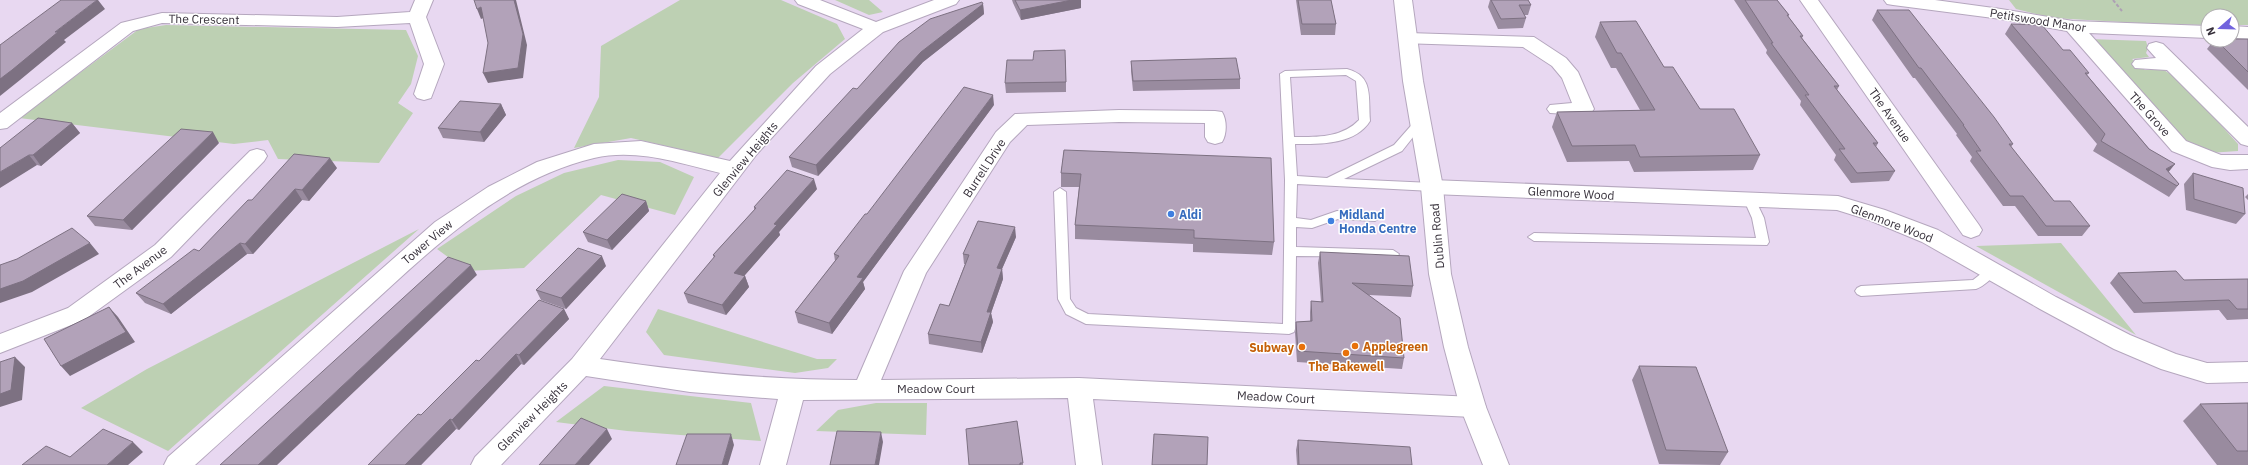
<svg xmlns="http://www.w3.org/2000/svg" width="2248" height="465" font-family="'IBM Plex Sans',sans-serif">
	<rect width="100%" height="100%" fill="#e8d8f1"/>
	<path fill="#bdd0b3" d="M680,0H781L837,24L845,39L793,83L718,158L631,138L574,148L599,97L601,46Z
		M835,0H869L883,12L869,15Z
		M2009,0H2248V25H2232V16H2208V25L2156,24L2053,18L2016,9Z
		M166,25L406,30L418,56L411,84L398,103L413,113L379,163L278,159L268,140L234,144L19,118L139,29Z
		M2089,39L2146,41L2148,48L2146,53L2149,57L2132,59L2145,70H2164L2182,82L2238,144V151L2209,153L2185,142Z
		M618,160L660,162L694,177L675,215L601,195L524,268L467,271L437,249L516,196L564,173Z
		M419,229L168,451L81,408L147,369Z
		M2061,243L2136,335L1976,246Z
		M658,309L817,359H837L828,368L795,373L664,355L646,332Z
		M604,386L751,403L761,441L627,431L556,422Z
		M876,403H927L926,435L816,431L838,410Z"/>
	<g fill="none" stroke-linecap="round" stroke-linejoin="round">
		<g stroke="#b5a7be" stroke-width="2">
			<path id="service" d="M1347,69C1374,76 1368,97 1370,121C1355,145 1320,144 1295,144L1297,176L1327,178L1394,145L1416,120L1420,118L1425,122L1402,151L1344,179L1432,183L1438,187L1432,191L1297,184L1296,218L1311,220L1337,211L1375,213L1381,217L1375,221L1338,219L1312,228L1296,227V247L1393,250L1399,254L1397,257L1296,256L1295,329L1294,332L1289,334L1086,324L1066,314L1058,299L1054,192L1060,188L1066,192L1070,299L1076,308L1088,314L1283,324L1285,180L1280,74L1285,71ZM1346,75L1356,81L1359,120C1342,138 1317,137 1294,137L1290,77Z
				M1750,196L1754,197L1764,218L1769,242L1767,245L1534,241L1528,237L1534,233L1756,238L1752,218L1744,200Z
				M1991,266L1995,268L1997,271C1993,278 1984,286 1976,289L1861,296L1857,294L1855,291L1857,288L1861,286L1973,280Z"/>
		</g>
		<g stroke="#b5a7be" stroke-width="2">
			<path id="minor" d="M415,0H433L426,17L444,64L431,98L424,100L417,98L414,94L424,64L410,23L337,27L162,23L133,31L7,128L0,129V113L121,23L162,13L337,17L410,12Z
				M795,0H820L876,22L934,0H959L956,4L883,32L830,74L757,154L600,359C686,372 769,380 857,380L904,271L996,132L1015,114L1119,110L1215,111L1222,112C1227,120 1227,134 1222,142L1215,144L1208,142L1205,137V123L1119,122L1027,125L1010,142L926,273L881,380L1079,378L1473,397L1482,400L1486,407L1482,414L1473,417L1093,399L1102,465H1076L1068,398L803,400L786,465H760L778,399L690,392L586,376L501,465H471L475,457L572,359L720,173C680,163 636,148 594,158C497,181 425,256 353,321C301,369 248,417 195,465H164L168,457L435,222L488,187L537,162L594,144L641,141L730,161L816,66L863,29L798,4Z
				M1800,0H1818L1979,225L1982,230L1979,235L1971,238L1963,235Z
				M1884,0H1935L2001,9L2073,21L2208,26V38L2089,33L2186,141L2221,155H2248V169L2230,170L2212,167L2172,151L2067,31L2001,19L1893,5L1887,4Z
				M2232,26L2248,27V39L2232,38Z
				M1408,33L1534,37L1566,58L1578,72L1594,109L1591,113L1584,115L1550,113L1547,109L1550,105L1572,103L1562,78L1552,66L1523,47L1401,43L1399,39L1401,35Z
				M2156,42L2163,44L2248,127V146L2241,144L2167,70L2135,68L2132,64L2135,60L2156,58L2147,48L2149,44Z
				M257,149L264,151L267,156L264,161L171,257L84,320L0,353V334L68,308L155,245L250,151Z
				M1432,180L1838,196L1885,210L1938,230L2056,297L2130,335L2176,354L2207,363L2248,362V382L2207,383L2161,369L2114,349L2040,309L1922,242L1869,220L1837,210L1432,194L1425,192L1421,187L1425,182Z"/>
		</g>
		<g stroke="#b5a7be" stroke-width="2">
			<path id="secondary" d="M1394,0H1412L1423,81L1443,187L1451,274L1468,347L1486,407L1509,465H1483L1460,407L1444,347L1429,274L1421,187L1403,81Z"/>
		</g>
		<path stroke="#ada0b4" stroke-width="2" stroke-dasharray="3.5 2" stroke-linecap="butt" d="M2113,0L2122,11"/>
		<use href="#service" fill="#fff" fill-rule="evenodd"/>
		<use href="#minor" fill="#fff" fill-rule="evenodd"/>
		<use href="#secondary" fill="#fff" fill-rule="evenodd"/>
	</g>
	<path fill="#998b9f" d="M1012,0H1081V8L1021,20L1013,3Z
		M1296,0H1331L1336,24L1335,35H1301Z
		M1490,0H1528L1531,5L1528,15H1524L1526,18L1523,28L1498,29L1488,7Z
		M1734,0H1777L1789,15L1788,16L1803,36L1802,38L1839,86L1837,90L1878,143L1876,147L1895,171L1889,181L1851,183L1834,160L1836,155L1800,105L1801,101L1766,53L1767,50Z
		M983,4L984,14L923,62L818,176L792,167L789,157L857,89Z
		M1877,10L2013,144L2011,147L2054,201L2090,226L2082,236H2038L2015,206H2003L1970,161L1972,157L1956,135L1957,134L1915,78H1913L1872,20Z
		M1600,22L1664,67L1700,109L1760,155L1753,170L1634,172L1629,161L1567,162L1552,127L1557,112L1640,110L1616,68H1611L1595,37Z
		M2011,24L2063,50L2089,73L2087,75L2179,184L2169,197L2093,151L2097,144L2005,34Z
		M2248,39V90L2207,49L2214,40H2232Z
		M1066,60V92L1006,93L1005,83Z
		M1131,61L1240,79V89L1133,91L1131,71Z
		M501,104L506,115L484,142L443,138L438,128Z
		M994,105L863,282L865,289L832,334L798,323L795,312L835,261L834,254L867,214Z
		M72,123L80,133L41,166L37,165L0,148Z
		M219,143L132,230L95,226L87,216Z
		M1064,150L1274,242L1272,255L1193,252V244L1075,239V225L1079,187H1061V173Z
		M337,168L309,201L302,200L253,254H247L171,314L145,303L136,293L199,251L252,200Z
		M2193,173L2245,214L2236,224L2186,210L2184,184Z
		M817,189L779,232L780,235L744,276H745L749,287L726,315L688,303L684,293L714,258L713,255L754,210V207Z
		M2248,194V200L2245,197Z
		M646,201L649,211L612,250L588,242L583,232Z
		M1016,237L1002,269L1003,279L991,313L993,322L982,353L929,344L928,334L949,306L965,264H964L963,254Z
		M1320,252L1413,286L1411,297L1369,295L1404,358L1402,369L1297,362L1295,333L1296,322L1310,321V312L1311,301L1321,302L1318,263Z
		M606,266L566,309L541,300L536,290Z
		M2118,273L2184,280L2248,279V319L2227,320L2219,310L2134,313L2110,283Z
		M564,309L569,319L524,365L521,364L459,430L456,429L421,465H368L479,361Z
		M1639,366L1728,452L1720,465L1659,464L1632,380Z
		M2248,403V465H2217L2183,421L2200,404Z
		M1017,421L1023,465H969Z
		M1298,440L1412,465H1297L1296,450Z"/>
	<path fill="#7d7182" d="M97,0H98L105,9L64,40L66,42L20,80L0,96V79L55,32Z
		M514,0H516L527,45L523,78L488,83L483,73Z
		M1072,0H1081V8L1021,20L1020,10Z
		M983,4L984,14L923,62L818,176L816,165L921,52Z
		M481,7L486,17L481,19L477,9Z
		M993,95L994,105L863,282L865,289L832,334L829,323L857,277Z
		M501,104L506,115L484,142L480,132Z
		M72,123L80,133L41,166L33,155Z
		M213,132L219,143L132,230L123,220Z
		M29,155L37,165L0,188V172Z
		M330,158L337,168L309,201L302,190Z
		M2175,164L2167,174L2166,169Z
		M814,179L817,189L779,232L780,235L738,283L734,273L774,224Z
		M295,189L302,200L253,254L245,244Z
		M646,201L649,211L612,250L607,240Z
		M1015,227L1016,237L998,278L997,268Z
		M90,243L99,254L32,292L0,303V289Z
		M240,243L247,254L171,314L163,304Z
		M602,256L606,266L566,309L561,298Z
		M471,265L477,275L277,465H258Z
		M1002,269L1003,279L991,313L993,322L982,353L981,342L987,312Z
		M745,276L749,287L726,315L722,305Z
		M109,307L118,317L135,342L70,376L61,366Z
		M564,309L569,319L524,365L519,355Z
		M516,354L521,364L459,430L452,420Z
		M15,357L25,367L22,400L0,407V394Z
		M450,419L456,429L421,465H405Z
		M607,429L612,439L589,465H575Z
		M881,432L883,442L879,465H875Z
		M731,434L734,445L728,465H722Z
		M133,442L143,452L128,465H107Z"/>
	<path fill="#b2a2b9" stroke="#7d7182" d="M61,0H97L55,32H58L12,70L0,79V45Z
		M474,0H514L523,34L518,68L483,73L488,43L481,7L477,9Z
		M1015,0H1072L1020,10Z
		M1298,0H1331L1336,24H1302Z
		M1491,0H1528L1531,5H1519L1526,18L1501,19Z
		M1745,0H1777L1789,15H1787L1803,36H1800L1839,86H1834L1878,143H1873L1895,171L1857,173L1839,149H1845L1805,95H1809L1771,43H1773Z
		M982,2L983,4L921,52L816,165L789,157L853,88L857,89L899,42L930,19Z
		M1877,10H1909L1994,117L2013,144H2009L2054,201H2070L2090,226H2046L2023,196H2010L1976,151H1981L1963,125H1964L1921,68H1919Z
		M1636,21L1664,67H1673L1700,109H1734L1760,155L1640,157L1635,145L1572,146L1557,112L1655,110L1621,53H1617L1600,22Z
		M2011,24L2042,25L2063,50H2070L2089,73H2085L2149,149L2175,164L2166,169L2179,184L2177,186L2101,141L2105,134Z
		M2232,39H2248V72L2216,40H2232Z
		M1065,50L1066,82L1005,83L1007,60H1033L1034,51Z
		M1236,58L1240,79L1133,81L1131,61Z
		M964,87L993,95L857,277L863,278L829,323L795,312L839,256L834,254L865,214H867Z
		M460,101L501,104L480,132L438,128Z
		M38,118L72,123L33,155H29L0,172V148Z
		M181,129L213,132L123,220L87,216Z
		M1064,150L1271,158L1274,242L1194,238V230L1075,225L1081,174L1061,173Z
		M294,154L330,158L302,190L295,189L245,244L240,243L163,304L136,293L194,249L199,251L248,200H252Z
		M787,170L814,179L774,224L777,225L734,273L745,276L722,305L684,293L715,256L713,255L756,208L754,207Z
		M2193,173L2243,188L2245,214L2194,199Z
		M622,194L646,201L607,240L583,232Z
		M978,221L1015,227L997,268L1002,269L987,312H991L981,342L928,334L940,304L949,306L969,255L963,254Z
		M72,228L90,243L23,281L0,289V265L17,259Z
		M578,248L602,256L561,298L536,290Z
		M1320,252L1409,256L1413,286L1352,283L1400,318L1404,358L1298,351L1296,322L1312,321L1311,301L1323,302Z
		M448,257L471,265L258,465H220Z
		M2176,271L2184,280L2248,279V309H2237L2229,300L2143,303L2118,273Z
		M539,300L564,309L519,355L516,354L452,420L450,419L405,465H368L418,414L421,415L476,360L479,361Z
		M109,307L126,332L61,366L44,339Z
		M15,357L11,390L0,394V362Z
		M1639,366L1696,367L1728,452L1666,450Z
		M2248,403V451H2237L2200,404Z
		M581,418L607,429L575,465H539Z
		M1017,421L1023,463H1020V465H969L966,429Z
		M103,429L133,442L107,465H22L46,446L70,457Z
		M837,431L881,432L875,465H830Z
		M687,434H731L722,465H676Z
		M1154,434L1208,437L1207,465H1152Z
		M1298,440L1410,447L1412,465H1299Z"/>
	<g fill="#3f7fe0" stroke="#fff" stroke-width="1.5">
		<circle cx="1171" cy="214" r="4"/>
		<circle cx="1331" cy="221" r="4"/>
	</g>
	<g fill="#e8710a" stroke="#fff" stroke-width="1.5">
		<circle cx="1355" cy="346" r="4"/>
		<circle cx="1302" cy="347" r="4"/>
		<circle cx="1346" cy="353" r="4"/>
	</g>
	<g text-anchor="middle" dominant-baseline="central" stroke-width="3" stroke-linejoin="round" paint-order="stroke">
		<g font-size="12" fill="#36303a" stroke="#fff">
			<text transform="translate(204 19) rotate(1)">The Crescent</text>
			<text transform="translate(2038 20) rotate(9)">Petitswood Manor</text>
			<text transform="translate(2150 114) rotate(48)">The Grove</text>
			<text transform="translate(1890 115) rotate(55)">The Avenue</text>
			<text transform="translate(745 159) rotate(-50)">Glenview Heights</text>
			<text transform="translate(984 168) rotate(-57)">Burrell Drive</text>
			<text transform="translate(1571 193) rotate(3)">Glenmore Wood</text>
			<text transform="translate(1892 223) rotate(21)">Glenmore Wood</text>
			<text transform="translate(1437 236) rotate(-95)">Dublin Road</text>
			<text transform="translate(427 242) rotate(-40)">Tower View</text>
			<text transform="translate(140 267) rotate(-37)">The Avenue</text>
			<text x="936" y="388">Meadow Court</text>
			<text transform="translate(1276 397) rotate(3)">Meadow Court</text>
			<text transform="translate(532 416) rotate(-45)">Glenview Heights</text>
		</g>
		<g font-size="12" font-weight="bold" fill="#366cbe" stroke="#fff" text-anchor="start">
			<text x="1179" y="214">Aldi</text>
			<text x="1339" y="214">Midland<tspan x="1339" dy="14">Honda Centre</tspan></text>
		</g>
		<g font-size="12" font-weight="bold" fill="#c56008" stroke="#fff" text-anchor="start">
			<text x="1363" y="346">Applegreen</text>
			<text x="1294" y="347" text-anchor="end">Subway</text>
			<text x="1346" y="366" text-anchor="middle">The Bakewell</text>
		</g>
	</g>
	<g transform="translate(2220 28) rotate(250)"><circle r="19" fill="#ffffff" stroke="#afacb0"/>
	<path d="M0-3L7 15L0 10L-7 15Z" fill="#7163dd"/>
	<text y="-6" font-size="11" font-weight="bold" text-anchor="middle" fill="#36303a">N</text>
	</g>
</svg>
